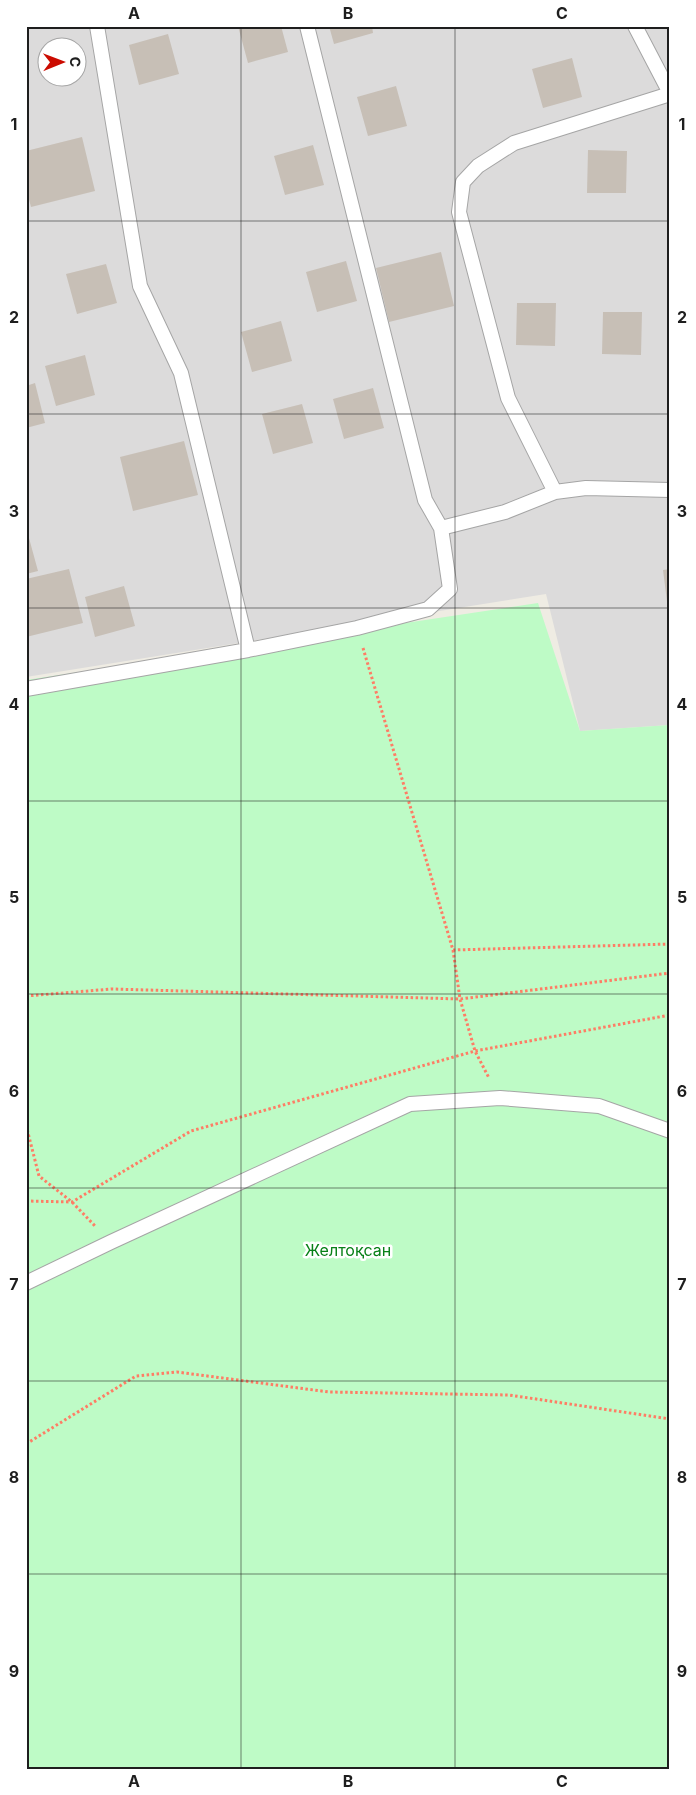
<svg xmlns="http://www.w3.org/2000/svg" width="696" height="1795" font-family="Inter,sans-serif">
	<rect width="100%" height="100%" fill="#efece3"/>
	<path fill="#dcdbdb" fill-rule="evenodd" d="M26,26H670V725L580,731L546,594L26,677ZM48,48H78V78H48Z"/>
	<path fill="#befbc6" d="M538,603L580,731L670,725V1769H26V680Z"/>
	<path fill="#c7bfb6" d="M238,26H281L288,52L248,63Z
		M329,26H372L373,33L334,44Z
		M168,34L179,74L139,85L129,45Z
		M572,58L582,97L543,108L532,69Z
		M396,86L407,126L368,136L357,97Z
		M82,137L95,191L31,207L26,188V151Z
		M313,145L324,185L285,195L274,156Z
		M588,150L627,151L626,193H587Z
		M441,252L454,306L389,322L376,268Z
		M346,261L357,301L317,312L306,272Z
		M106,264L117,303L77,314L66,274Z
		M517,303H556L555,346L516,345Z
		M603,312H642L641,355L602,354Z
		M281,321L292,361L252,372L241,332Z
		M85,355L95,395L56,406L45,366Z
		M35,383L45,423L26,428V386Z
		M373,388L384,428L344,439L333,399Z
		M302,404L313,443L273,454L262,414Z
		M184,441L198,495L133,511L120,457Z
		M26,527L38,571L26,574Z
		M69,569L83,623L26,637V579Z
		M670,569V617H669L663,570Z
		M124,586L135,626L95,637L85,597Z"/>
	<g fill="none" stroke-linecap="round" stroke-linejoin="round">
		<g stroke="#a5a5a5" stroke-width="16">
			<path id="lane" d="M307,26L425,500L441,528L505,512L555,492L586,488L670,490
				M635,26L670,93
				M555,492L508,398L459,212L463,182L478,166L514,143L670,94
				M248,650L357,628L428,609L450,589L441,528
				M26,689L248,650L181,373L140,286L97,26
				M26,1283L111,1242L410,1104L500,1098L599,1106L670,1131"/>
		</g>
		<path stroke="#fe7d65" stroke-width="3" stroke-dasharray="2.5 2.5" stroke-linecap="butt" d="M363,648L453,950L670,944
			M453,950L460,999L475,1051L489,1078
			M26,996L112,989L460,999L670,973
			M26,1125L39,1176L72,1202L96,1227
			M26,1201L72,1202L191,1131L475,1051L670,1015
			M26,1444L136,1376L177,1372L329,1392L509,1395L670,1419"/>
		<use href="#lane" stroke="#fff" stroke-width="14"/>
	</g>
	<path fill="none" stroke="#1e1e1e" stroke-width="1" stroke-opacity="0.55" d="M241,26V1769M455,26V1769M26,221H670M26,414H670M26,608H670M26,801H670M26,994H670M26,1188H670M26,1381H670M26,1574H670"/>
	<g text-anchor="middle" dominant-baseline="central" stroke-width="5" stroke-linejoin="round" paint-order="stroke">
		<g font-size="16" fill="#088018" stroke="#fff">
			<text x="348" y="1250">Желтоқсан</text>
		</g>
	</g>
	<rect width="696" height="1795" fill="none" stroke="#ffffff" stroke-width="55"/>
	<g transform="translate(62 62) rotate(89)"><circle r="24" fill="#ffffff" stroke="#a5a5a5"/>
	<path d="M0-4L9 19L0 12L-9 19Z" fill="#cb0b00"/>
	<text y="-8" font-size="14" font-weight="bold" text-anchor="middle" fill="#1e1e1e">С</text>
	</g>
	<rect x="28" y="28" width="640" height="1740" fill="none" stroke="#1e1e1e" stroke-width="2"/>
	<g font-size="16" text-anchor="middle" font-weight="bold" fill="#1e1e1e">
		<text x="134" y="19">A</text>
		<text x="348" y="19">B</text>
		<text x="562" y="19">C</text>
		<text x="14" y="130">1</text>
		<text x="682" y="130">1</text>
		<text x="14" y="323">2</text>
		<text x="682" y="323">2</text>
		<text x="14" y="517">3</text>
		<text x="682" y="517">3</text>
		<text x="14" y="710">4</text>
		<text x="682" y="710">4</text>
		<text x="14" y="903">5</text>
		<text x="682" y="903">5</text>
		<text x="14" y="1097">6</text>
		<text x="682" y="1097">6</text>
		<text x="14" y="1290">7</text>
		<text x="682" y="1290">7</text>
		<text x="14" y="1483">8</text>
		<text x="682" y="1483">8</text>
		<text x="14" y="1677">9</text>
		<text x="682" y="1677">9</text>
		<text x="134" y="1787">A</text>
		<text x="348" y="1787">B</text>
		<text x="562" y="1787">C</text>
	</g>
</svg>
